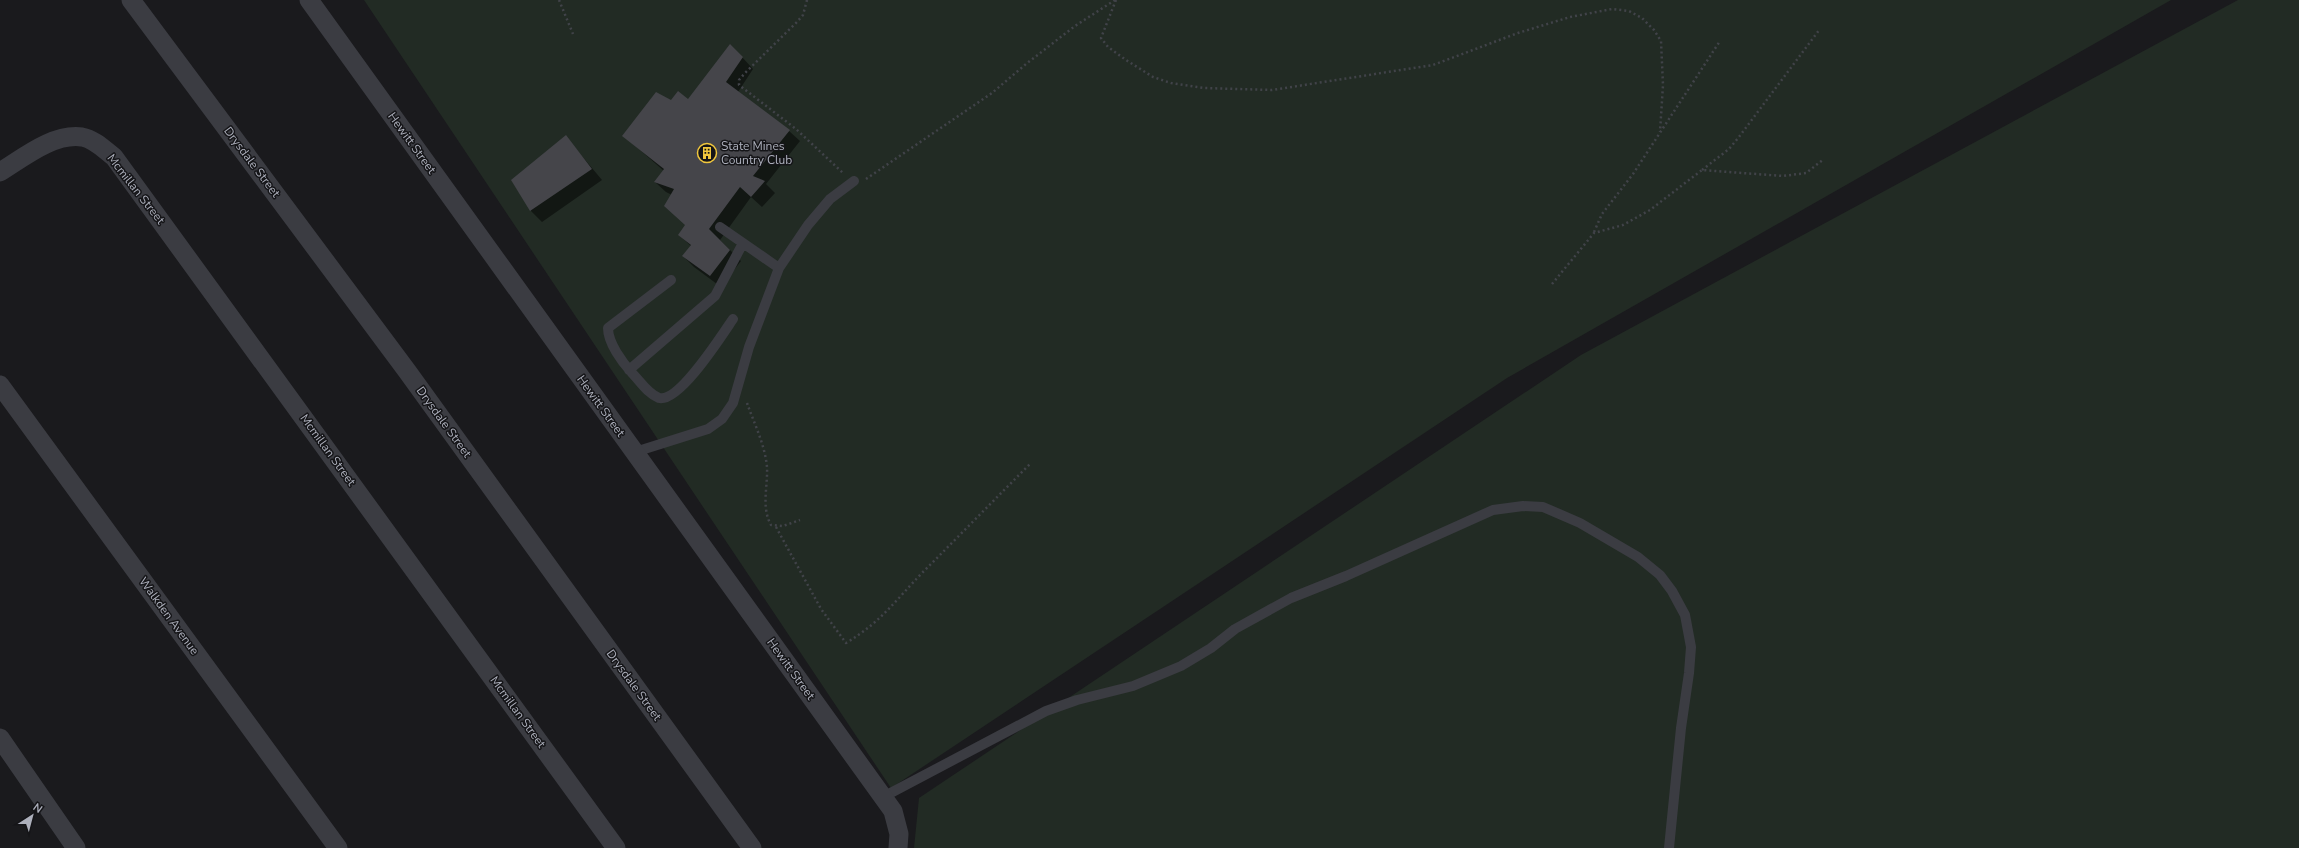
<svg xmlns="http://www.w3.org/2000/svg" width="2299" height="848" font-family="'Nunito Sans',sans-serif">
	<rect width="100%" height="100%" fill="#1a1a1d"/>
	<path fill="#222b24" d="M364,0H2171L1507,378L891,788Z
		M2238,0H2299V848H914L919,798L1581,355Z"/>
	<path fill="#0007" d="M741,56L753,69L738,92L789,131L800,141L766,184L775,193L762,207L751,197L720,240L741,261L721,287L694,267L683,256L691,246L679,235L686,226L672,195L666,192L655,182L664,171L624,136L672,101L688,100Z
		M566,137L602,180L542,222L531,211L512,181Z"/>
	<path fill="#45454a" d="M730,44L743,57L726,82L790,130L753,176L765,181L751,197L740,187L709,229L730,250L710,276L682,256L691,245L678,235L685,225L664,206L674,189L654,182L664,169L622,136L656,92L671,100L678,91L688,99Z
		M566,135L592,169L530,211L511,180Z"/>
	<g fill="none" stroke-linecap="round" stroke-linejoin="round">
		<path stroke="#414349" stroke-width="2.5" stroke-dasharray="2 3" stroke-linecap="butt" d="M559,0L573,34
			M807,0L803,15L797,22L745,73L739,80V85L796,129L843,173
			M1116,0L1101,38L1108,47L1126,60L1153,77L1171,83L1204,88L1272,90L1433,65L1518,33L1570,17L1612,9L1629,11L1642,18L1654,30L1661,41L1663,85L1660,132
			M1702,170L1729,149L1739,137L1820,29
			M866,179L992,93L1026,64L1075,26L1115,0
			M1594,232L1602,214L1633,174L1720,41
			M1552,284L1594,233L1623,225L1650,210L1702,170L1783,176L1806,173L1824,159
			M747,403C754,423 765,445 767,467C768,486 761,507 771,525L783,526L800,520
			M776,527L821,609L846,643C881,622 895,601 922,573C958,537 994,500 1030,464"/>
		<path stroke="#3b3c42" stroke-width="10" d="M720,227L779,268
			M671,280L608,328C608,343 622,362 632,373C640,381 648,394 659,398C679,403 722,335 733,319
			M629,370L715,296L743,243
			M635,452L708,429L722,419L733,403L749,347L779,268L808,225L830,199L854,181
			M883,797L1046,711L1077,700L1133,686L1181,666L1211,648L1235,629L1291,598L1346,576L1493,510L1523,506L1543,507L1580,523L1638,557L1660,575L1672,591L1685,615L1691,647L1689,673L1681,728L1669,848"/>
		<path stroke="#3b3c42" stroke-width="19" d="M131,0L407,371L752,848
			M309,0L893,811L899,834L898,848
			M0,172C23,158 53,133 82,137C94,139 105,150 114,157L616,848
			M0,385L338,848
			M0,738L76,848"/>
	</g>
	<defs>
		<g id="building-ring" transform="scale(1)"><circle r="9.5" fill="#151518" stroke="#f1c73d" stroke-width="1.5"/><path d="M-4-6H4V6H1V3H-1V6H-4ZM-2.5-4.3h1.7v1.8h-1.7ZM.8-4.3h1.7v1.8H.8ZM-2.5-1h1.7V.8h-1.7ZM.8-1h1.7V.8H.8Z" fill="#f1c73d"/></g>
	</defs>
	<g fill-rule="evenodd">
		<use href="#building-ring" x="707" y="153"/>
	</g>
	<g text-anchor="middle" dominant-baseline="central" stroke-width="3" stroke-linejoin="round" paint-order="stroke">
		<g font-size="12" fill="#adb0bc" stroke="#151518">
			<text transform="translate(412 143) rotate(54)">Hewitt Street</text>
			<text transform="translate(252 162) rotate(53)">Drysdale Street</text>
			<text transform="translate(136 189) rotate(52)">Mcmillan Street</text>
			<text transform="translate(601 406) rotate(54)">Hewitt Street</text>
			<text transform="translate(444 422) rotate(54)">Drysdale Street</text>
			<text transform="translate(328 450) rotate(54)">Mcmillan Street</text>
			<text transform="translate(169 616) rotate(54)">Walkden Avenue</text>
			<text transform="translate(791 669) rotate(54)">Hewitt Street</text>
			<text transform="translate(634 685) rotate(54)">Drysdale Street</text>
			<text transform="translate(518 712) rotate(54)">Mcmillan Street</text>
		</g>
		<g font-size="12" fill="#adb0bc" stroke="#151518" text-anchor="start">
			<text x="721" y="146">State Mines<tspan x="721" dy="14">Country Club</tspan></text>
		</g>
	</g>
	<g transform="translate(32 816) rotate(36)" stroke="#151518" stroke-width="3" paint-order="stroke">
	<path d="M0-3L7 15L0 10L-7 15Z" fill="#adb0bc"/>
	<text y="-6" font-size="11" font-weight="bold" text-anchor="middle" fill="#adb0bc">N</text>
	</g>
</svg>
